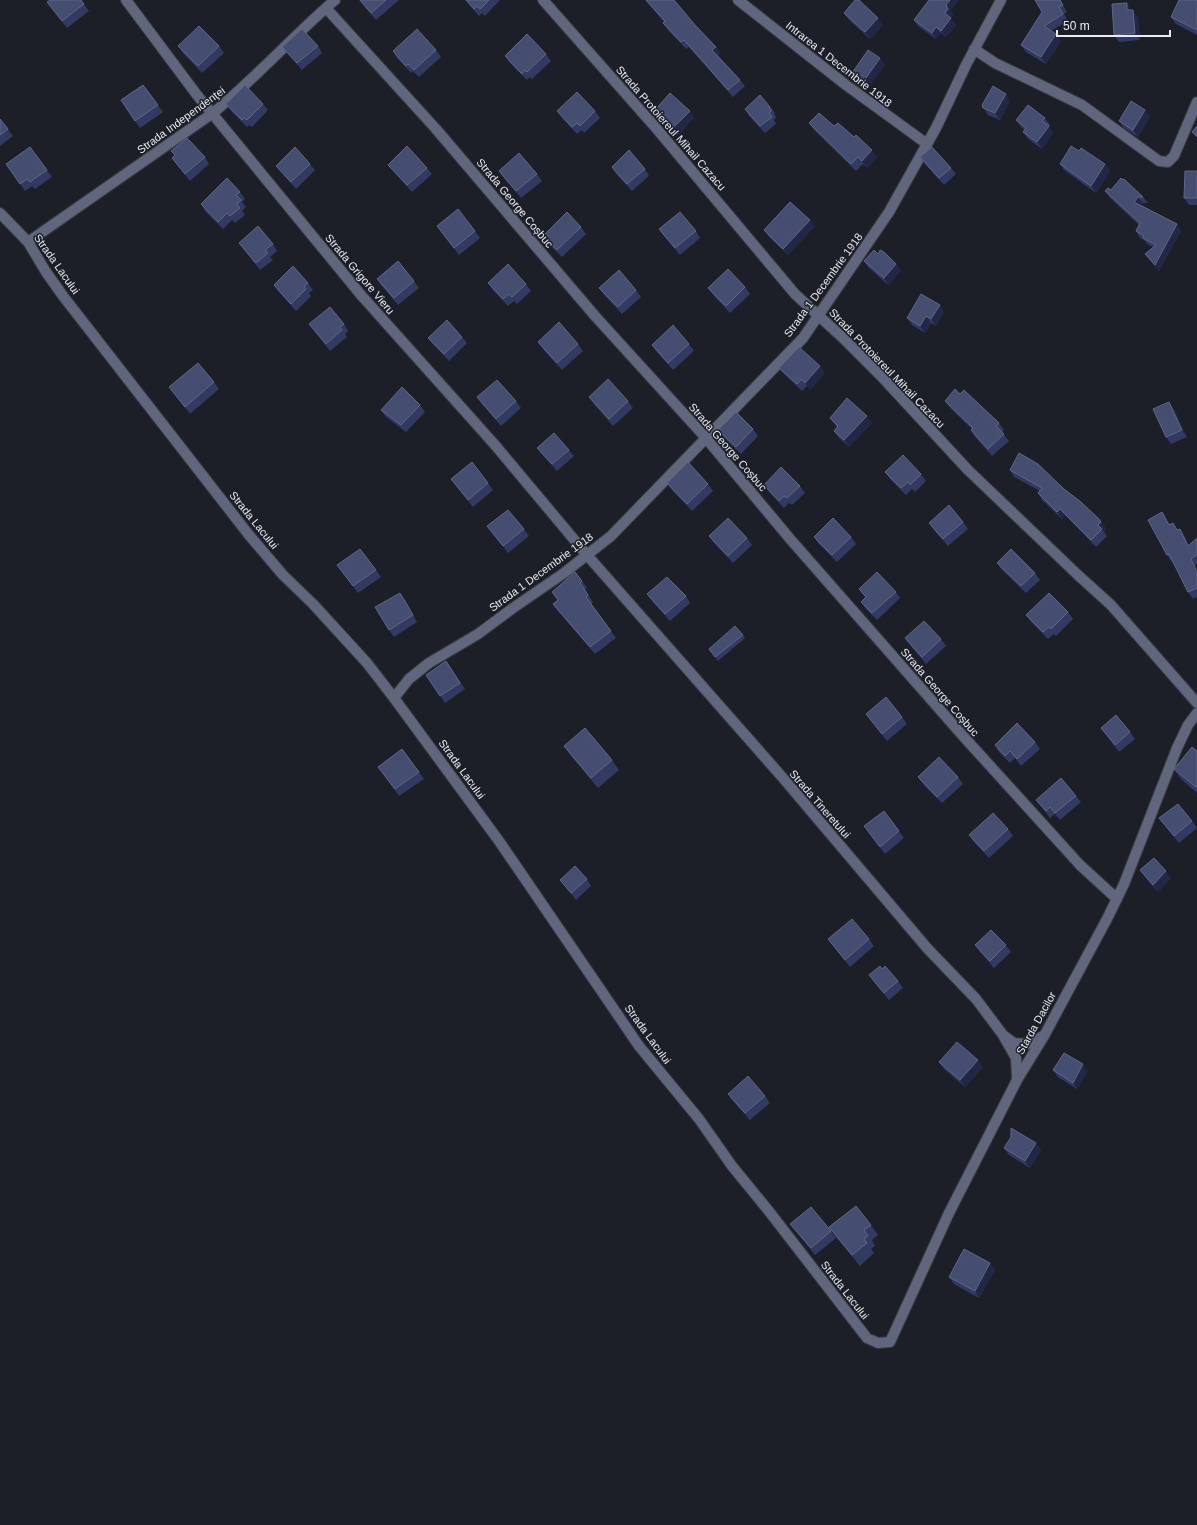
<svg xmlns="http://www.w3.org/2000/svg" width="1197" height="1525" font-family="Helvetica,sans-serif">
	<rect width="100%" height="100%" fill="#1c1f28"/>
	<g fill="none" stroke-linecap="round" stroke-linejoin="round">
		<g stroke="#393c44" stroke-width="12">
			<path id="minor" d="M126,0L197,95L361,295L495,445L587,555L783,778L927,948L976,999L1003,1035L1014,1043L1027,1044L1043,1036
				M543,0L656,128L795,294L843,338L882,377L968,470L1079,576L1111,605L1197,703
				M738,0L846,85L927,144
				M326,8L436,129L595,316L705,437L791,540L963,736L1080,865L1116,898
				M974,49L995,63L1082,105L1159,161L1168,162L1174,156L1197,102
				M0,213L28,242L46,272L63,296L249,535L283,575L313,604L367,663L394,698L499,841L639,1046L699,1119L732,1166L768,1210L867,1338L878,1343L890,1342L949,1213L1017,1080L1044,1036L1108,917L1124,884L1177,748L1188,725L1197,713
				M28,242L213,113C256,78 293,36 335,0
				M394,698L409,679L429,663L478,634L513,608L564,573L611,536L803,338L889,212L936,128L966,65L1001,0
				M1004,1037L1016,1058L1017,1079"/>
		</g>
		<use href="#minor" stroke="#60667b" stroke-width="10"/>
	</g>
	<path fill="#323a62" d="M81,0L89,11L67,28L47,2Z
		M359,0H399L376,20Z
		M465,0H500L485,16L482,13L479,16Z
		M645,0H674L695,25L716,47L720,53L718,56L740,80L745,86L733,97L689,47L686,49L668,30L663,23L664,22Z
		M929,0H959L950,11L953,15L950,18L956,25L946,37L941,33L936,39L918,26L914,20Z
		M1060,0L1067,12L1064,14L1068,21L1051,31L1061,41L1046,64L1026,52L1021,45Z
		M1197,0V35L1176,24L1171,17Z
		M1131,10L1138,17L1140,40L1119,42L1114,35Z
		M844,13L883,25L870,39L849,20Z
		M178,46H219L224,53L202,73L183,53Z
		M318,46L322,53L302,70L287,53L282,47Z
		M436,50L441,57L419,77L413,71L411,73L397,58L393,51Z
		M546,54L551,61L532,79L530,77L527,80L510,63L505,56Z
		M885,65L865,91L854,83L850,76Z
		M143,85L163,112L140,128L121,100Z
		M1010,101L1000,120L988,115L982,105Z
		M226,104H263L268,110L252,127L249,125L247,127L231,111Z
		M770,107L775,113L774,114L776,117L774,120L776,124L765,133L749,116L745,109Z
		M557,111H595L600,118L584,133L582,130L577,134L562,118Z
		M654,111H690L694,118L678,135L659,118Z
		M1150,117L1138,137L1124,128L1119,121Z
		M1045,118L1050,125L1049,126L1053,133L1042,149L1028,139L1023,132L1025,130L1021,127L1016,120Z
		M0,119L13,136L0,146Z
		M809,123L834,126L877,157L867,168L863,164L856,171L814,130Z
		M30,147L52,177L35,189L32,186L25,191L6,164Z
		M171,151L205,157L209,164L190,181L172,158L175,156Z
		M1079,151L1105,164L1110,171L1096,193L1064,170L1060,164Z
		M920,157L951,168L956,174L944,185L925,164Z
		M310,164L315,170L296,189L281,172L276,166Z
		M388,165L427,168L432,174L412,192L393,171Z
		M612,167L645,169L649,176L632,191L616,174Z
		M499,171L537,174L542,181L521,198L504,178Z
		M1197,171V205H1189L1184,198Z
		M1105,191L1143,197L1148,203H1143L1141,205L1177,224L1181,231L1159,271L1150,260L1145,254L1153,247L1147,244L1144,240L1140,238L1136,231L1139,225L1110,198Z
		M240,192L245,199L242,202L246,207L242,211L245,215L235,223L232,220L223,229L205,211L201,204Z
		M437,226L475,231L480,238L459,255Z
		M815,226L788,255L769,237L764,230Z
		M581,227L586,234L562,257L548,243L543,236Z
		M659,229L696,231L700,238L680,255L664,236Z
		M239,243L273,244L277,251L270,257L273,260L260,270L244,250Z
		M878,254L896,264L901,271L888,285L869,268L864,261Z
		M377,279L414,281L419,288L398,305L382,286Z
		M308,283L313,290L309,293L311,296L296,311L279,292L274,285Z
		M488,283L526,284L531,291L517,304L514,301L508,306L493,290Z
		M745,287L750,294L730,313L713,295L708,288Z
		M599,288L636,290L641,297L622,314L604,295Z
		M940,305L944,312L936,326L931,323L925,333L912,325L907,318Z
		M309,324H344L348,331L345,334L347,337L330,351Z
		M462,337L467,343L449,361L433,344L428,338Z
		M538,342L578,344L583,351L562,370L543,349Z
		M689,344L694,351L673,370L657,352L652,345Z
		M779,368L825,373L810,390L807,386L802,391L784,374Z
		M214,382L219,389L190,414L169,387Z
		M960,394L999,423L1004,430L1002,432L1009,441L992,456L975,437L971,430L972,429L950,408L945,401Z
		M477,397L516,401L521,408L501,426L482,404Z
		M589,397L628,401L633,408L613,426L594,404Z
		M420,405L425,412L406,432L386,417L381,410Z
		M1174,409L1187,437L1171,444L1166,437Z
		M830,418L872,423L849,447L839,438L834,431L837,427L835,425Z
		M753,429L758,436L741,454L723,437L718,430Z
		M537,448L569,450L574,456L557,471L542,454Z
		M1010,470L1064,489L1099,519L1106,529L1104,532L1107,536L1096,547L1065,515L1062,519L1042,500L1038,493L1040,491L1014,477Z
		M885,472L921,474L926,481L915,492L912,489L906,495L890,479Z
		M451,479L488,483L493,490L473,507Z
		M667,483L708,484L713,491L692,511L671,489Z
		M764,485L800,486L805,493L792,505L789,503L784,508L769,492Z
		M1162,512L1169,524L1178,530L1184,535L1189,545L1197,538V564L1195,566L1197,569V597L1193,599L1188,592L1173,561L1172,562L1167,555Z
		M963,522L968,529L948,546L934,530L929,523Z
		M487,526L524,529L529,536L508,553Z
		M709,536L747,538L752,545L733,563L714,543Z
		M814,537H851L856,544L837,562L819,544Z
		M997,563L1035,573L1040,580L1026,593L1002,570Z
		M337,565L376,570L381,577L358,593Z
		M582,581L587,588L585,590L593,602L591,604L616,638L595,654L558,611L553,604Z
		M859,589L896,592L900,598L877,620L866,609L861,602L866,598Z
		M647,594L686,596L690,603L670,621L652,601Z
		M405,599L417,622L394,637L389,630Z
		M1068,612L1073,619L1056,636L1054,634L1048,639L1031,622L1026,615Z
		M743,635L745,638L718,661L709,649Z
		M905,638L941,639L946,646L926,664L910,645Z
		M446,661L465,689L445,703L426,675Z
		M866,714L902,717L907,724L887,741Z
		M1101,728L1130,732L1135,739L1119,752Z
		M1035,742L1040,749L1021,766L1015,758L1010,763L999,752L995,745Z
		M564,746L612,760L619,770L598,788L571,756Z
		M402,749L424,779L399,796L378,767Z
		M1197,751V793L1181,779L1174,769Z
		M918,777H958L963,784L942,803L923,784Z
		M1076,796L1081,802L1060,820L1055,814L1050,818L1036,800Z
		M884,811L904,838L885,854L864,826Z
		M1159,818L1192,821L1197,828L1179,843Z
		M1008,829L1013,836L989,858L974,842L969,835Z
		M1140,870L1171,878L1158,892L1145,877Z
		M587,879L591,886L576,900L560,880Z
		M828,939H869L874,946L850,967Z
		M975,945H1006L1011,952L994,968L980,952Z
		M882,969L898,981L903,988L889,1000L874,982L869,975Z
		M939,1062L983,1067L965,1087L944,1069Z
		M1053,1070L1088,1071L1077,1089L1058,1077Z
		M728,1094L765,1096L770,1103L750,1120L733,1101Z
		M1036,1143L1041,1150L1030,1168L1009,1155L1004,1148Z
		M790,1224L831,1231L836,1238L815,1255L795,1230Z
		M871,1225L878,1235L872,1240L875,1246L871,1249L874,1253L860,1266L837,1238L829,1227Z
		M990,1263L995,1270L979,1298L954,1284L949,1277Z"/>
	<path fill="#212744" d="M950,0H959L950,11L946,5Z
		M1127,3L1131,10H1127Z
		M948,9L953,15L949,19L945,13Z
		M1133,10L1138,17L1140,40L1135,33Z
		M878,18L883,25L870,39L865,32Z
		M951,18L956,25L946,37L941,31Z
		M936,27L941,33L936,39L932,33Z
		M1056,34L1061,41L1046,64L1041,57Z
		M716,47L720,53L717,57L712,50Z
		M880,58L885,65L865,91L861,85Z
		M1006,94L1010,101L1000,120L995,113Z
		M1145,110L1150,117L1138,137L1133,130Z
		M690,111L694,118L678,135L673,128Z
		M1049,126L1053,133L1042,149L1037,142Z
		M872,150L877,157L867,168L862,161Z
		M1105,164L1110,171L1096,193L1091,186Z
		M1138,197L1143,203L1139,208L1134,202Z
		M810,220L815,226L788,255L783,249Z
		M1177,224L1181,231L1159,271L1155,265Z
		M896,264L901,271L888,285L884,278Z
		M940,305L944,312L936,326L931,319Z
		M926,316L931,323L925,333L920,326Z
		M820,366L825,373L810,390L805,383Z
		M1169,402L1174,409L1187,437L1182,430Z
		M867,416L872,423L849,447L844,440Z
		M1060,509L1065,515L1062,519L1057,512Z
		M1101,522L1106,529L1104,532L1098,525Z
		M1180,529L1184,535L1193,552L1188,546Z
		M1191,559L1197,569V572Z
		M400,593L405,599L417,622L413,615Z
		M1166,871L1171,878L1158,892L1153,885Z
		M978,1060L983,1067L965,1087L960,1080Z
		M1083,1064L1088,1071L1077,1089L1073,1083Z
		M1036,1143L1041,1150L1030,1168L1025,1161Z
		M990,1263L995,1270L979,1298L975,1291Z"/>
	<path fill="#454d71" stroke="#5f6686" d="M50,0H81L84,4L62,21L47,2Z
		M360,0H386L371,13Z
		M466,0H489L480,9L477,6L474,9Z
		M646,0H674L695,25L716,47L712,50L740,80L728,90L684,40L681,42L663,23L665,21Z
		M855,0H859L878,18L865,32L844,13Z
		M929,0H950L946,5L948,9L945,13L951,18L941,31L936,27L932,33L914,20Z
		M1035,0H1060L1063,5L1059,7L1063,14L1044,26L1056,34L1041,57L1021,45L1042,12Z
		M1179,0H1197V30L1171,17Z
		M1127,3V10H1133L1135,33L1114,35L1112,4Z
		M199,26L219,46L198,66L178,46Z
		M302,29L318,46L297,63L282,47Z
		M417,29L436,50L414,70L408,64L406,66L393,51Z
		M527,34L546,54L527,72L525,70L522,74L505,56Z
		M868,50L880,58L861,85L850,76Z
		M143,85L158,105L135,121L121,100Z
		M245,85L263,104L247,120L244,118L242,120L226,104Z
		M993,86L1006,94L995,113L983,108L982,105Z
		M577,92L595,111L580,126L577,123L572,127L557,111Z
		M670,93L690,111L673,128L654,111Z
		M760,95L770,107L769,108L772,110L769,113L772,117L760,126L745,109Z
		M1131,101L1145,110L1133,130L1119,121Z
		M1028,105L1045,118L1042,121L1049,126L1037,142L1023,132L1026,128L1016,120Z
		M819,113L834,126L838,123L854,137L856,135L872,150L862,161L858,157L851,164L809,123Z
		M0,119L8,129L0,135Z
		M1197,126V137L1192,132Z
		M187,138L205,157L185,174L172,158L175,155L171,151Z
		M407,146L427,168L407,185L388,165Z
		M1071,146L1079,151L1081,148L1105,164L1091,186L1060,164Z
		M30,147L47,170L30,182L27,179L20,184L6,164Z
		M295,147L310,164L291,182L276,166Z
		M932,147L951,168L939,178L920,157Z
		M629,150L645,169L627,184L612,167Z
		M519,153L537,174L516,191L499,171Z
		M1185,171H1197V198H1184Z
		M227,178L240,192L236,195L241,200L237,204L240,208L230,216L227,213L218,222L201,204Z
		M1121,178L1123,180L1124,179L1143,197H1138L1134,202L1177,224L1155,265L1145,254L1156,245L1143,238L1144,236L1136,231L1140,223L1105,191L1108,188L1111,190Z
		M790,202L810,220L783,249L764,230Z
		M458,209L475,231L454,248L437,226Z
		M567,212L581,227L557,250L543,236Z
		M680,212L696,231L675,248L659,229Z
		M258,226L273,244L265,250L268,253L256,263L239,243Z
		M874,250L878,254L880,250L884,252L896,264L884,278L864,261Z
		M398,261L414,281L394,298L377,279Z
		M508,264L526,284L512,297L509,294L503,299L488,283Z
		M293,266L308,283L304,286L306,289L291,304L274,285Z
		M728,269L745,287L726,306L708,288Z
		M619,270L636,290L618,307L599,288Z
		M921,294L940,305L931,319L926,316L920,326L907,318Z
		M330,307L344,324L340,327L342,330L326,344L309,324Z
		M447,320L462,337L444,354L428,338Z
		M559,322L578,344L557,363L538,342Z
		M673,325L689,344L668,363L652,345Z
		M799,347L820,366L805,383L802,379L797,384L779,368Z
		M198,363L214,382L185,407L169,387Z
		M608,379L628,401L609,419L589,397Z
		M497,380L516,401L496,419L477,397Z
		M402,387L420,405L401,425L381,410Z
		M955,389L960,394L964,390L999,423L996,426L1004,434L988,449L971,430L973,428L945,401Z
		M847,398L867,416L844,440L834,431L838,426L830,418Z
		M1169,402L1182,430L1166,437L1153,409Z
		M736,412L753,429L736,447L718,430Z
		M554,433L569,450L552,464L537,448Z
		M1019,453L1038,464L1064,489L1081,502L1099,519L1101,522L1098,525L1102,529L1091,540L1060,509L1057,512L1038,493L1042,488L1010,470Z
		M903,455L921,474L910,485L908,482L901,488L885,472Z
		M472,462L488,483L468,500L451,479Z
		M688,462L708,484L687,504L667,483Z
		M781,467L800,486L787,498L784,496L779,501L764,485Z
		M949,505L963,522L943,539L929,523Z
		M508,510L524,529L503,546L487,526Z
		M1162,512L1169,525L1173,523L1177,530L1180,529L1188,546L1197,538V554L1191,559L1197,572V588L1188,592L1169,554L1167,555L1148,520Z
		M728,518L747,538L728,556L709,536Z
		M833,518L851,537L832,555L814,537Z
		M360,549L376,570L353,586L337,565Z
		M1011,549L1035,573L1021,586L997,563Z
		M575,572L582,581L580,583L588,595L586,597L611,631L590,647L553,604L558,600L552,592Z
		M877,572L896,592L872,613L861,602L866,597L859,589Z
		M667,577L686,596L665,614L647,594Z
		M400,593L413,615L389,630L375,607Z
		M1049,593L1068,612L1051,629L1049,627L1043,632L1026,615Z
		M924,621L941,639L922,657L905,638Z
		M735,626L743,635L715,657L709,649Z
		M446,661L460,683L440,696L426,675Z
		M886,697L902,717L882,734L866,714Z
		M1116,715L1130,732L1115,745L1101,728Z
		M1017,723L1035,742L1017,759L1010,751L1005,756L995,745Z
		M585,728L612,760L591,778L564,746Z
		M1192,747L1197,751V788L1174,769Z
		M402,749L419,772L395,789L378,767Z
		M939,757L958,777L937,797L918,777Z
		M1061,778L1076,796L1055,813L1050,807L1046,811L1036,800Z
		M1178,804L1192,821L1174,836L1159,818Z
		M884,811L899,831L880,847L864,826Z
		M993,813L1008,829L984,851L969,835Z
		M1154,858L1166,871L1153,885L1140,870Z
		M575,866L587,879L571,893L560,880Z
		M852,919L869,939L845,960L828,939Z
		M991,930L1006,945L990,961L975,945Z
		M880,966L882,969L885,966L898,981L884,993L869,975Z
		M957,1042L978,1060L960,1080L939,1062Z
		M1064,1053L1083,1064L1073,1083L1053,1070Z
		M748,1076L765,1096L745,1113L728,1094Z
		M1011,1128L1036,1143L1025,1161L1004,1148L1011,1137Z
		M856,1206L871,1225L864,1230L868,1236L864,1239L867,1243L852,1255L829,1227Z
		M811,1207L831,1231L811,1248L790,1224Z
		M964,1249L990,1263L975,1291L949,1277Z"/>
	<g text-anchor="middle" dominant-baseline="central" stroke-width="3" stroke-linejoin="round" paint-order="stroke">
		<g font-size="11" fill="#e9ebf2" stroke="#1c1f28">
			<text transform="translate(839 64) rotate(38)">Intrarea 1 Decembrie 1918</text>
			<text transform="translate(181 120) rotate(-36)">Strada Independenţei</text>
			<text transform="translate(671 128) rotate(49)">Strada Protoiereul Mihail Cazacu</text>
			<text transform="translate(515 203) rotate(50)">Strada George Coșbuc</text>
			<text transform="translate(57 264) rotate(55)">Strada Lacului</text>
			<text transform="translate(360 274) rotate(50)">Strada Grigore Vieru</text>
			<text transform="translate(823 285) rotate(-54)">Strada 1 Decembrie 1918</text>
			<text transform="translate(887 368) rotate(46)">Strada Protoiereul Mihail Cazacu</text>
			<text transform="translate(728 447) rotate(49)">Strada George Coșbuc</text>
			<text transform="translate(254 520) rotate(51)">Strada Lacului</text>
			<text transform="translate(541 572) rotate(-36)">Strada 1 Decembrie 1918</text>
			<text transform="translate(940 692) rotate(49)">Strada George Coșbuc</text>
			<text transform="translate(462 769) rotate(54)">Strada Lacului</text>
			<text transform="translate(820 804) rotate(49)">Strada Tineretului</text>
			<text transform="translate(1036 1023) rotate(-61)">Starda Dacilor</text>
			<text transform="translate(648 1034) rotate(54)">Strada Lacului</text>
			<text transform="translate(845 1290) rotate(52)">Strada Lacului</text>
		</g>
	</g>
	<path d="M1057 30v6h113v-6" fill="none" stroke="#e9ebf2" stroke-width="2"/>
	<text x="1063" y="30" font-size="12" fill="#e9ebf2" stroke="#1c1f28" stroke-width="3" paint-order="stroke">50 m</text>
</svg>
